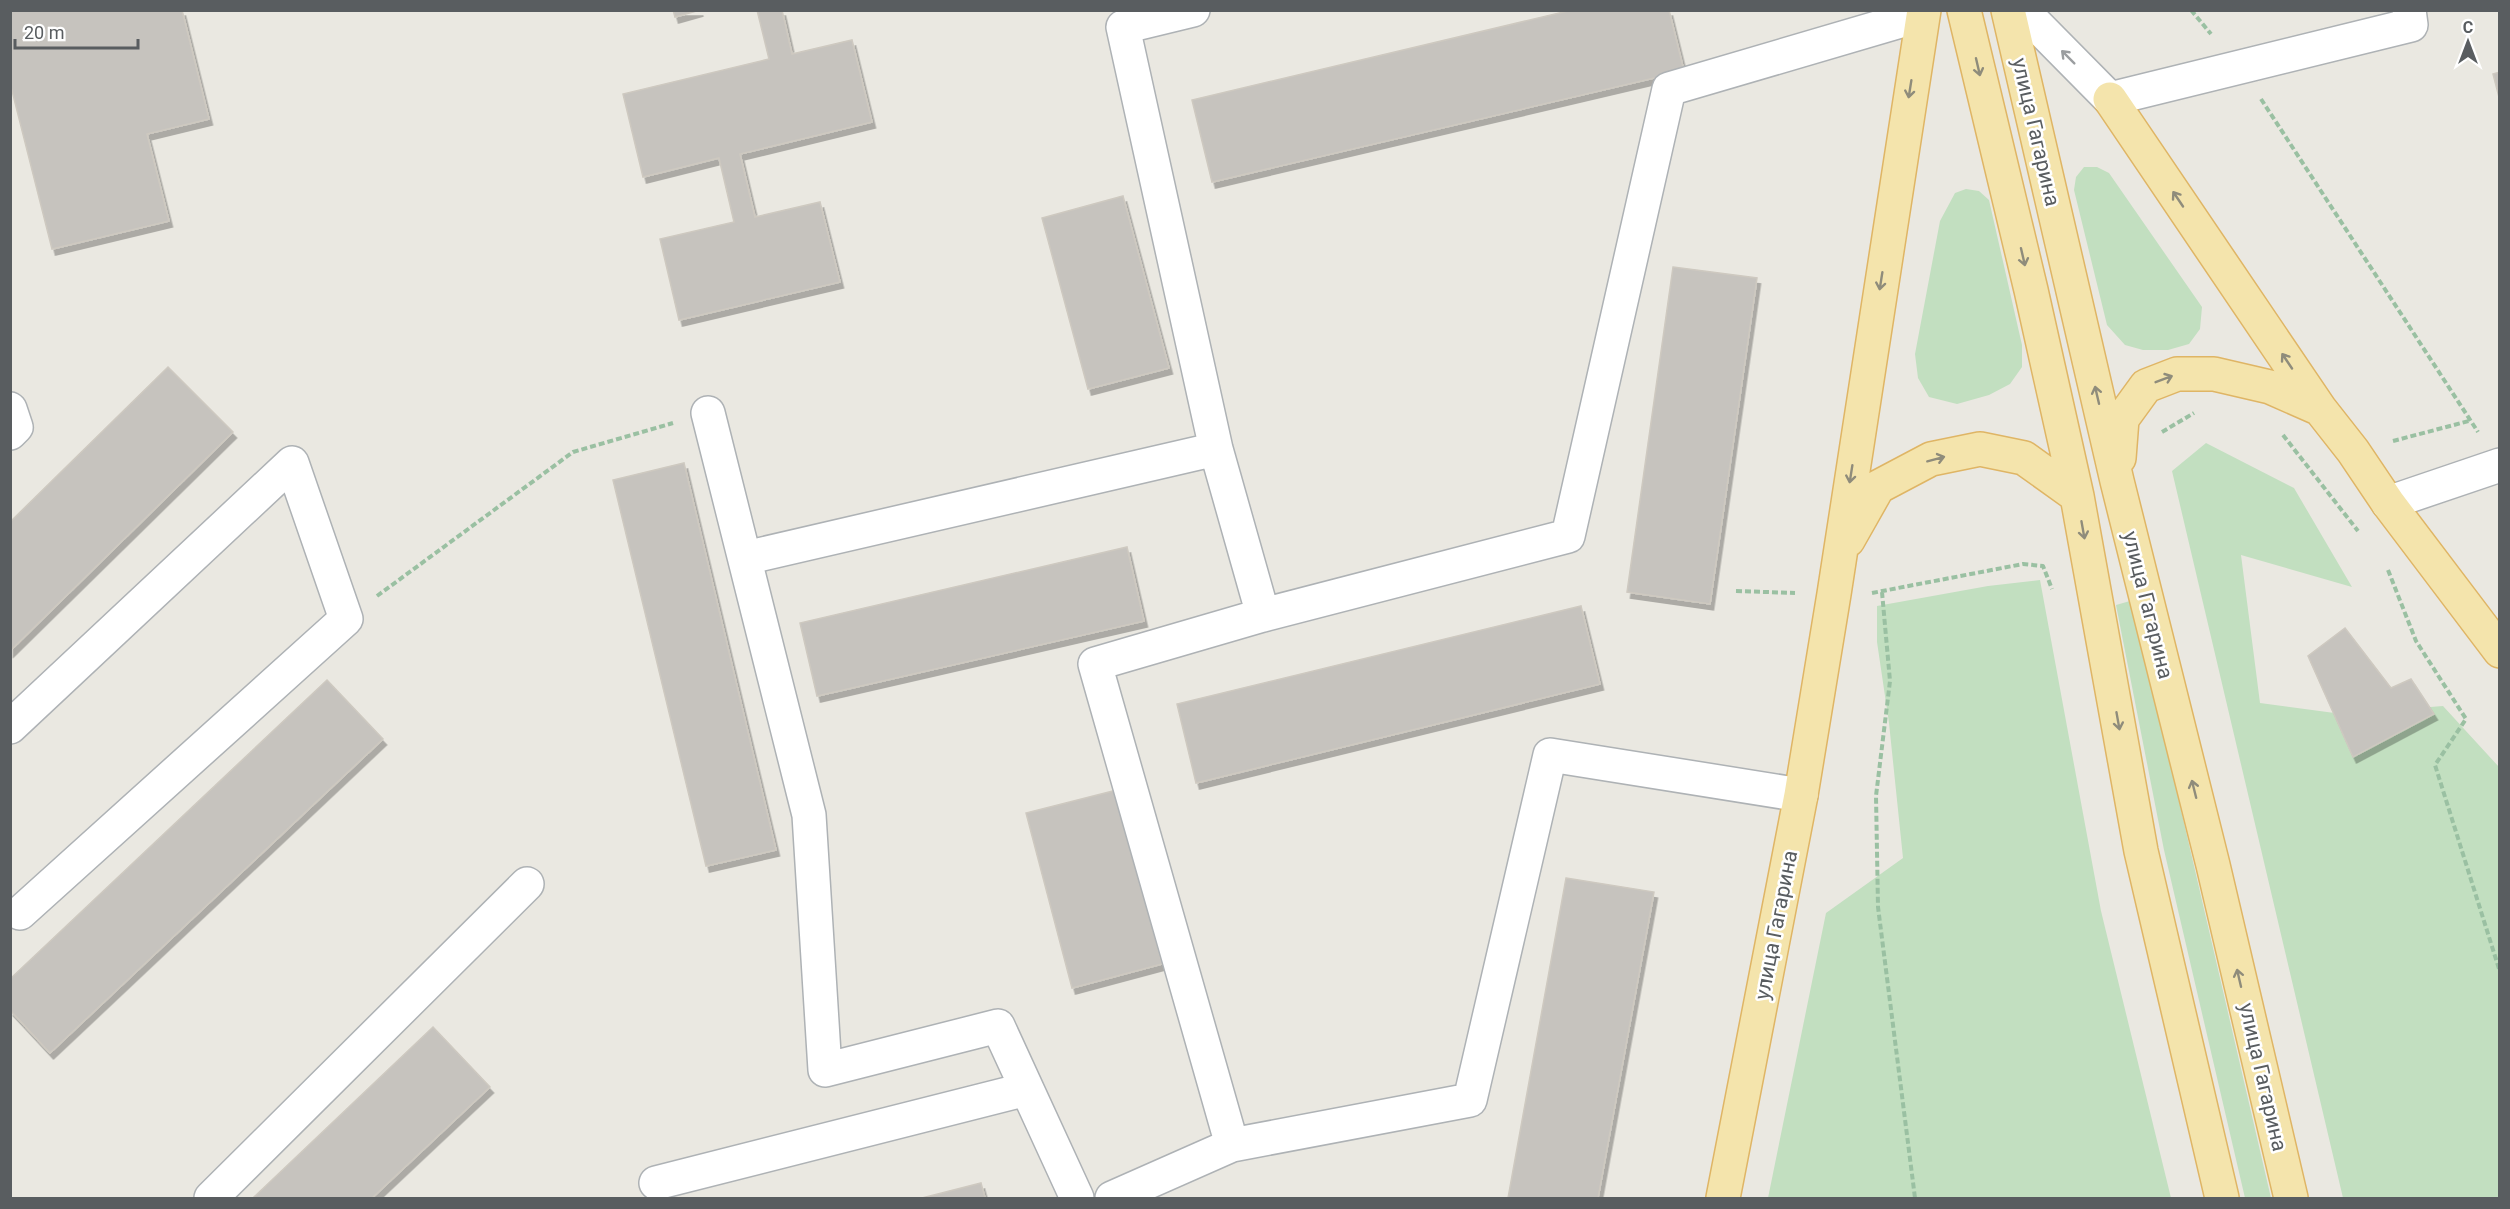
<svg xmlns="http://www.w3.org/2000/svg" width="2510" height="1209" font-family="Roboto,sans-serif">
	<defs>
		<filter id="shadow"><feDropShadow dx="3.5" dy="6" stdDeviation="0" flood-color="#0004"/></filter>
	</defs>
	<rect width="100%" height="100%" fill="#eae8e1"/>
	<path fill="#c2dfc0" d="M2084,167H2097L2109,173L2202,307L2200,329L2189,344L2168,350H2143L2125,345L2107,325L2074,190L2076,177Z
		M1966,189L1979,191L1989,200L2022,345V367L2010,384L1989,395L1957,404L1929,397L1918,378L1915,354L1940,221L1955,193Z
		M2206,443L2294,488L2352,587L2241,555L2260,703L2342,714L2443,706L2499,767V1198H2343L2172,471Z
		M2040,580L2101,911L2171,1198H1768L1826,913L1903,858L1889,723L1877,642V606L1988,586Z
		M2130,601L2172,771L2271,1198H2245L2164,850L2116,605Z"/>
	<path fill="#c6c3be" stroke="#cec9c0" stroke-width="1.5" filter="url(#shadow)" d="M10,10H182L209,119L147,134L169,221L52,249L10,83Z
		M673,10H700L675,17Z
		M757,10H782L792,54L852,40L872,122L740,154L755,217L820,202L840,282L679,320L660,239L734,222L719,158L643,177L623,94L769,59Z
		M1572,10H1669L1684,71L1212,182L1192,100Z
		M2500,72V101L2493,74Z
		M1123,196L1169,368L1088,389L1042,218Z
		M1673,267L1757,278L1710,604L1627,592Z
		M168,367L233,432L10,651V522Z
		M684,463L776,850L706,866L613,480Z
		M1127,547L1144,621L817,696L800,623Z
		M1581,606L1600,684L1196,783L1177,704Z
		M2345,628L2391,688L2411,679L2434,714L2353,757L2308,656Z
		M327,680L383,739L50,1053L10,1010V979Z
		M1117,790L1162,964L1072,988L1026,813Z
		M1566,878L1654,892L1598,1198H1508Z
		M433,1027L490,1087L372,1198H253Z
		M981,1183L985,1198H922Z"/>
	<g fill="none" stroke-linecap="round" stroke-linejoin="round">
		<g stroke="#aeb2b5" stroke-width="36">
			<path id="minor" d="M1193,10L1123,27L1216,449L1263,615
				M2022,10L2110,99L2411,25L2409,10
				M10,409L16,427L10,433
				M708,413L809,815L825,1070L998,1026L1077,1198
				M2388,503L2500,465
				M745,558L1216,449
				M10,727L292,463L346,619L20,913
				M1232,1145L1470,1100L1550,755L1801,795
				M656,1183L1027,1089
				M211,1198L527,884
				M1112,1198L1232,1145L1095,664L1263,615L1568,536L1669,89L1921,15"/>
		</g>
		<g stroke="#dfb565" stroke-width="36">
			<path id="major" d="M1964,10L2031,290L2077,496L2141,851L2222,1198
				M2008,10L2117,481L2213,865L2291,1198
				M2110,99L2320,409L2353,451L2388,503L2500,651
				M2119,458L2122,419L2146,386L2177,374H2214L2270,387L2320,409
				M1848,540L1878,487L1931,459L1980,449L2024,458L2077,496
				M1723,1198L1801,795L1834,594L1924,10"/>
		</g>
		<path stroke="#9ac0a2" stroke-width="4" stroke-dasharray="6 3" stroke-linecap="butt" d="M2191,10L2211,34
			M2261,99L2478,432
			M2162,432L2194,413
			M2283,435L2358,531
			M2393,441L2469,421
			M2388,570L2416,641L2466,719L2435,765L2500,972
			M1736,591L1795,593
			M1882,592L1890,681L1876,796L1878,907L1915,1198
			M1872,593L2023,564L2043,566L2052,589
			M377,596L573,452L673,423"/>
		<use href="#minor" stroke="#fff" stroke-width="33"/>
		<use href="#major" stroke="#f4e4ac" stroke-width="33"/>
	</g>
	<defs><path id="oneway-shaft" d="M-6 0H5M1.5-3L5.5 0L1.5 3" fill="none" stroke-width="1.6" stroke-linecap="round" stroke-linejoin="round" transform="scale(1.5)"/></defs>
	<use stroke="#9b9ea0" href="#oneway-shaft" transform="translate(2068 57) rotate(-135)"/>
	<g stroke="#8f8c7b">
		<use href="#oneway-shaft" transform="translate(1978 67) rotate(77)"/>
		<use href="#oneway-shaft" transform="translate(1910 89) rotate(99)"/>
		<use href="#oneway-shaft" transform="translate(2178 199) rotate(-124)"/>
		<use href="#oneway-shaft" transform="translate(2023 257) rotate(77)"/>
		<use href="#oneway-shaft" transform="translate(1881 281) rotate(99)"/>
		<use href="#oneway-shaft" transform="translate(2287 361) rotate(-124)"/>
		<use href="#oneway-shaft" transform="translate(2164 379) rotate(-21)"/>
		<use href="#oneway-shaft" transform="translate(2097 395) rotate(-103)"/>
		<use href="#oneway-shaft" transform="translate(1936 459) rotate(-15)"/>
		<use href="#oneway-shaft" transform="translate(1851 474) rotate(99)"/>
		<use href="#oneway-shaft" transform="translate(2083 530) rotate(80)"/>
		<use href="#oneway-shaft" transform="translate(2118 721) rotate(80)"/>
		<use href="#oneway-shaft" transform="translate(2194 789) rotate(-104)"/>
		<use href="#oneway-shaft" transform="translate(2239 978) rotate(-103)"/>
	</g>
	<g text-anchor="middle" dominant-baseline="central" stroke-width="5" stroke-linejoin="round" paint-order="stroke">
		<g font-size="21" fill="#595d60" stroke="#fff">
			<text transform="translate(2036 132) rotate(77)">улица Гагарина</text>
			<text transform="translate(2148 605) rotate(76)">улица Гагарина</text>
			<text transform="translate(1776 925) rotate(-79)">улица Гагарина</text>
			<text transform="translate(2263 1077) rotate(77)">улица Гагарина</text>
		</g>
	</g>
	<rect width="2510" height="1209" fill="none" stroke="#595d60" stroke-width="24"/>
	<g transform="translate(2468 42)" stroke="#ffffff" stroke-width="4.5" paint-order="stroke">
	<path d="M0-4.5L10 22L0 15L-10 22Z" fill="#595d60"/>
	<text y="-9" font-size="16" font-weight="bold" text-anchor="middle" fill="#595d60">С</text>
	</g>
	<path d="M15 39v9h123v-9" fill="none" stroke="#595d60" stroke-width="3"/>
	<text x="24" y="39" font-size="18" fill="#595d60" stroke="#ffffff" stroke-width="4.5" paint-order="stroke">20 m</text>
</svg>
